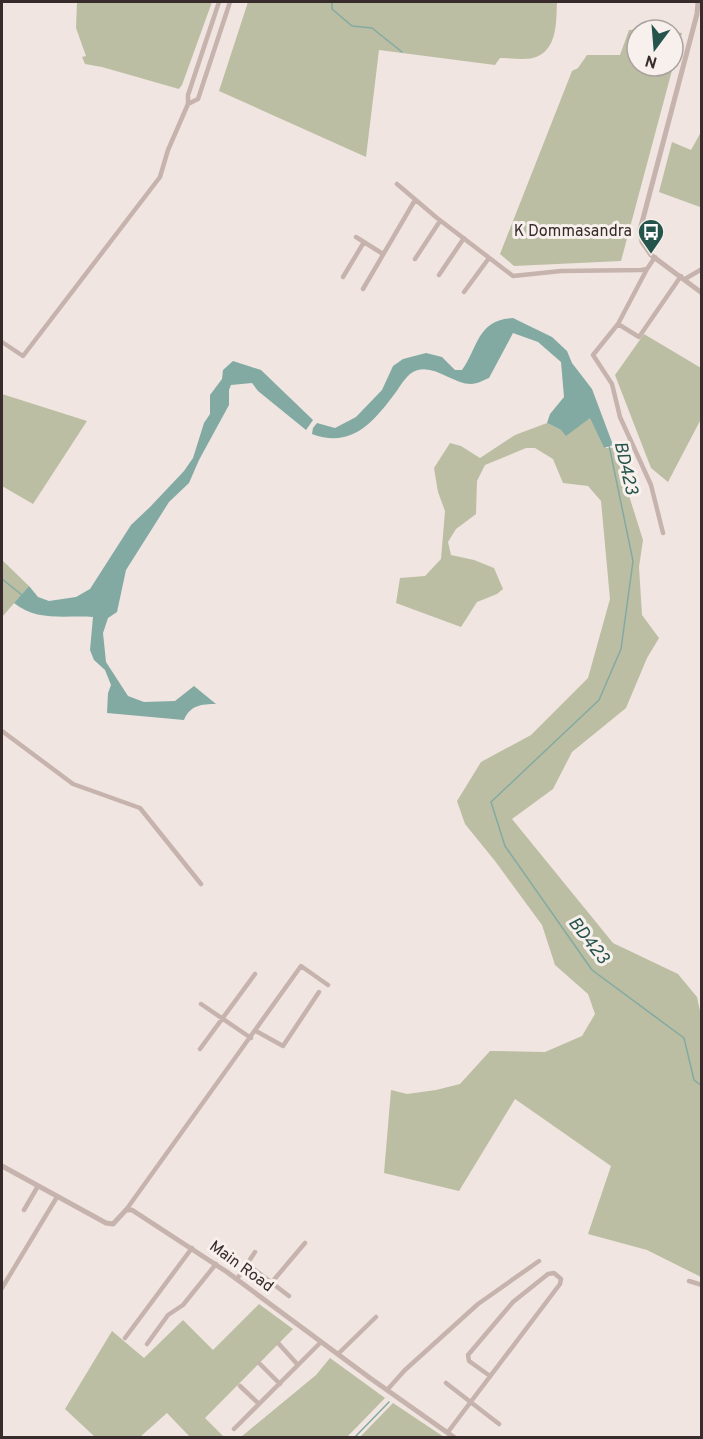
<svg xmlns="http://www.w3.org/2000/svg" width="703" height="1439" font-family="Overpass,sans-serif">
	<rect width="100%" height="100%" fill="#f0e5e0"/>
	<path fill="#bbbea2" d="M2,2H212L182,85L179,89L102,67L85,64L82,57L86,56L76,28L77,2L2,3Z
		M248,2H557C556,22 558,51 533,58C524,60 510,58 500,58L495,65L379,50L366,157L219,91Z
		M643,29L654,30H637V66H673V32L682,33L621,261L514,266L500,254L572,71L578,68L587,55H620L629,30Z
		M701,132L702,204L700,207L659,192L672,142L691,150Z
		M644,334L701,368V419L668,482L651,468L615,375Z
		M2,394L87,421L33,504L2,486Z
		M590,417L604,448H614L643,540L639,567L642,615L659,638L647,658L626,708L572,752L553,789L512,819L613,943L678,974L697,997L702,1020L701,1277L647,1250L588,1234L611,1166L515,1099L459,1191L384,1173L391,1090L407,1094L436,1090L460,1084L490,1051L545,1052L582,1036L595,1014L588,994L555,965L542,925L495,861L465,824L457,801L481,762L531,735L588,678L610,599L601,501L588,486L563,483L553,459L535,448H526L485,465L477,481L476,514L456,529L448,542L451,555L474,560L494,568L503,589L497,594L477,602L461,627L396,603L400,578L425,576L441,559L445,511L438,492L434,468L450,443L461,446L480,458L515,435L547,423L561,430Z
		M2,560L29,586L2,617Z
		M259,1304L293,1329L205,1418L224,1437H190L167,1413L140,1437H95L65,1409L112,1331L144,1358L183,1320L213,1350Z
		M330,1358L385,1398L347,1437H241L316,1375Z
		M393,1403L444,1437H360Z"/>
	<path fill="#82aaa3" d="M513,318L552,337L567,351L572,363L592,389L613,445L604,448L590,418L566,436L561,430L547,423L550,414L564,397L561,362L538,342L513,333L489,378C484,380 477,384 471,384C451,384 430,359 410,374C403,380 398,390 393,396C371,425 350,448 312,434L313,428L317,423L335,428L356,417L382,390L393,366L403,359L426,353L442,357L455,370H462C479,346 477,320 513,318Z
		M233,361L261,370L313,420L306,430L258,391L252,383L231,385L229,390V405L199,460L189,483L169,502L126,570L117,612L108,618L103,633L106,662L128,696L144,702L175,701L194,686L216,704C202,704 190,705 184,720L107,713L108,693L111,685L105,670L94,660L90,650L93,617C65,615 37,622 14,603L29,586L38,597L49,601L76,597L90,589L131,525L150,507L184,471L193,458L204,423L210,414V395L222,379L223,370Z"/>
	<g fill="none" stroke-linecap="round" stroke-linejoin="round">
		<path stroke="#82aaa3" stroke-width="1.5" d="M332,2V9L352,26L372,28L402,52
			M609,445L633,561L621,649L599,700L491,802L505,846L592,970L684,1038L694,1080L702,1086
			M2,579L22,595
			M354,1438L389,1402"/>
		<path stroke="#c7b3ad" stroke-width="4.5" d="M188,104L198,99L230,2
			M397,184L437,218L513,276L561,271L641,270L647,269L655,257
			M356,237L383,254
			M415,259L440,221
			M647,269L618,324L593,355L612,384L620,417L651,485L663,533
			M439,275L464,238
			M343,277L364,242
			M685,279L702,269
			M363,289L415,200
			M464,292L489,258
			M618,324L639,337L681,276
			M2,342L23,356L160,177L168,150L188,104V95L219,2
			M2,731L73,784L140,808L201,884
			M201,1004L251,1038
			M256,1031L283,1046L319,992
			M200,1049L255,974
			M24,1210L38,1186
			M126,1210L301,966L328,985
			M247,1264L289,1296
			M237,1279L255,1252
			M689,1281L702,1285
			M272,1282L305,1243
			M2,1288L57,1197
			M125,1338L192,1248
			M147,1344L168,1315L183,1305L216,1264
			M279,1344L298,1365
			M338,1354L376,1317
			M259,1363L280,1384
			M446,1383L499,1424
			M240,1386L259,1404
			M387,1390L405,1370L478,1304L539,1261
			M234,1429L321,1342
			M448,1432C485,1383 522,1334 560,1284L561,1279L554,1273L548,1274L513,1302L468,1355L469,1361L490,1376"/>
		<path stroke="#c7b3ad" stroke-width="5" d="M698,2L697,14L640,230L642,242L651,255L702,293
			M2,1166L106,1223L113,1224L126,1210H132L227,1272L370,1378L455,1438"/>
	</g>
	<defs>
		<g id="bus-pin" transform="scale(1.35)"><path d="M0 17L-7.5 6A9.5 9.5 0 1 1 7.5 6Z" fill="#25544c" stroke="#f8f0ec"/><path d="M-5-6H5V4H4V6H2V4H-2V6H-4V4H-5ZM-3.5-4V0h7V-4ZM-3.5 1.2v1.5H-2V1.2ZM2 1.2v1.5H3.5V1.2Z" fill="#fff"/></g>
	</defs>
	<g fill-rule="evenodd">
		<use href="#bus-pin" x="651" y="232"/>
	</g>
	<g text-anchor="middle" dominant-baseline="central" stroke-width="6" stroke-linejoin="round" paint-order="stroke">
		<g font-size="16" fill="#372c2b" stroke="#f8f0ec" text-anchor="end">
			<text x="632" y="232">K Dommasandra</text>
		</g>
		<g font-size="16" fill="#372c2b" stroke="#f8f0ec">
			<text transform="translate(241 1267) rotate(36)">Main Road</text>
		</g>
		<g font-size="18" font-style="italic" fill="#25544c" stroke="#f8f0ec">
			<text transform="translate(625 468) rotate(77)">BD423</text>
			<text transform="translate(588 941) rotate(52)">BD423</text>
		</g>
	</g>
	<rect width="703" height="1439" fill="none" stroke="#372c2b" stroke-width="6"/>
	<g transform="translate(655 48) rotate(196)"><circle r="28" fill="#f8f0ec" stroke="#aba29f" stroke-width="1.5"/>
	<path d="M0-4.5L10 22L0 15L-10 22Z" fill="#25544c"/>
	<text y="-9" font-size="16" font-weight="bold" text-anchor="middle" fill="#372c2b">N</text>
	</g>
</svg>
